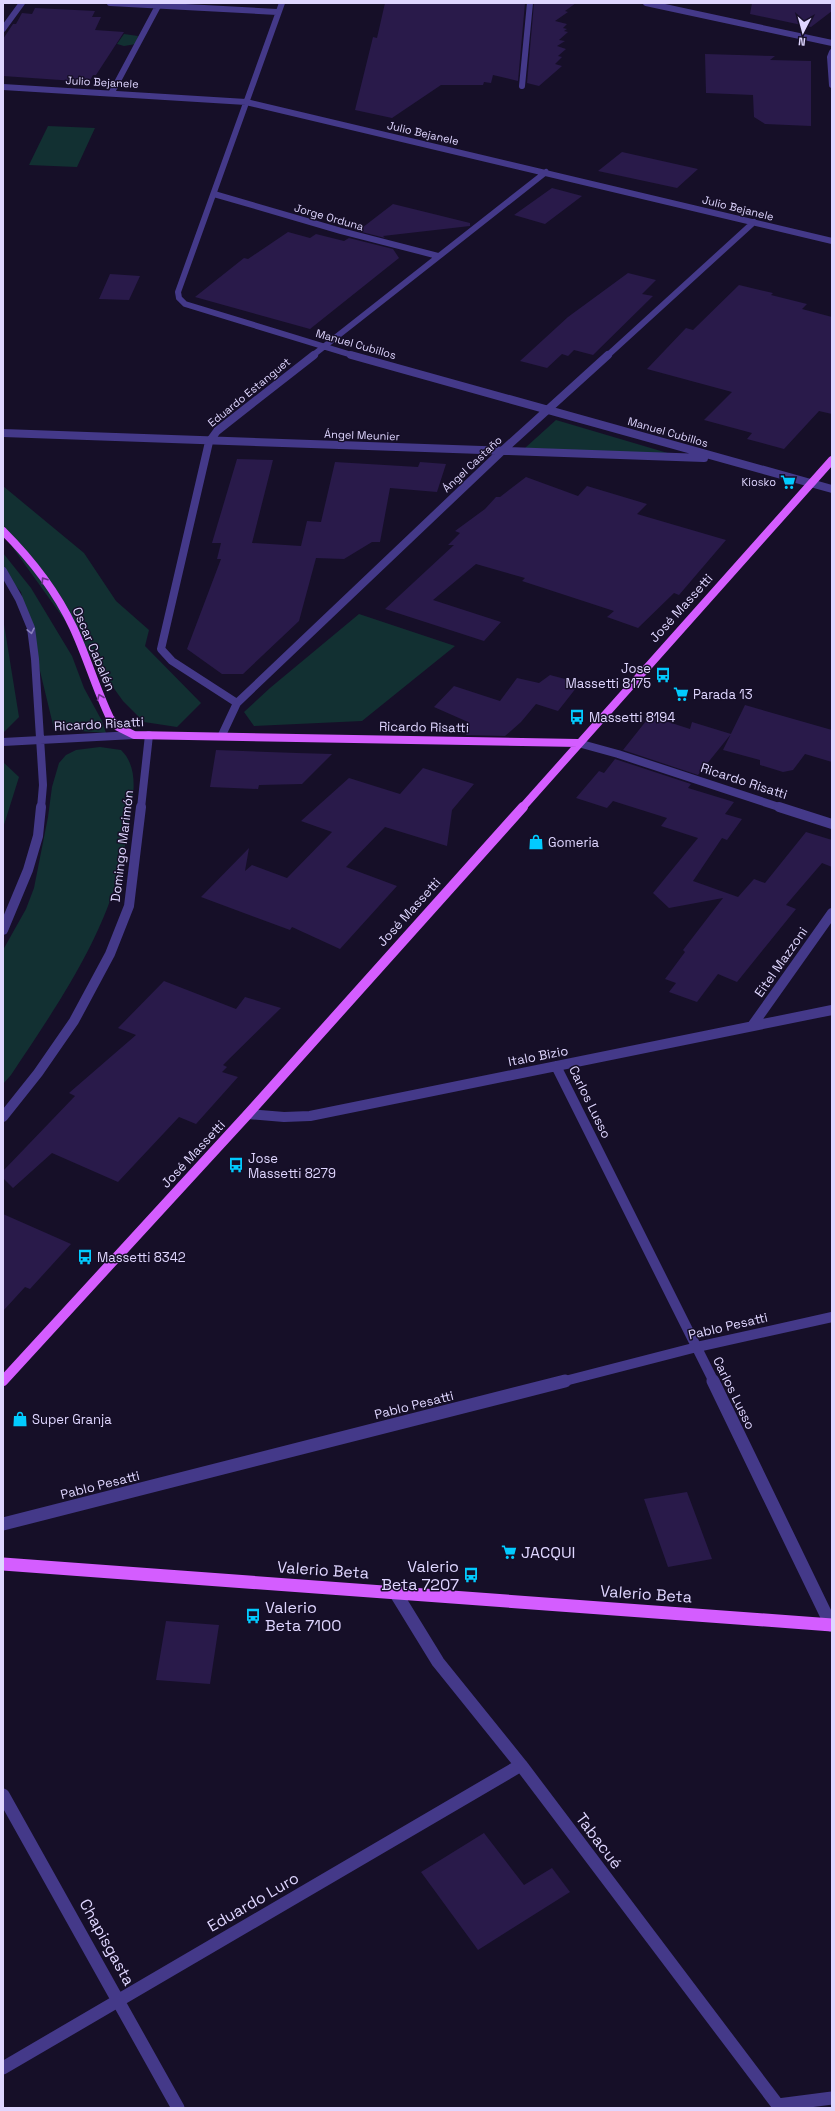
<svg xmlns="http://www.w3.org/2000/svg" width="835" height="2111" font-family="'Space Grotesk',sans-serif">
	<rect width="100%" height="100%" fill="#160f28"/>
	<path fill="#123032" d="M124,34L138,36L136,44L124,46L117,44Z
		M48,126L95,128L77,167L29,165Z
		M556,420L671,454L525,448Z
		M3,486L84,553L116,601L149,630L145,646L201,703L177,727L144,722L123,701L3,534Z
		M3,553L31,588L72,656L84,688L102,721L106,733L54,729L21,592L3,571Z
		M359,614L455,646L362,721L254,726L244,712L270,688Z
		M3,618L19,717L3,733Z
		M100,747L121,750C140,768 133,799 129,822C126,838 124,856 119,872C100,945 52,1013 11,1075L3,1084V950L26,909L34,888L48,817L52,787L59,763L66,755L76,750Z
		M3,762L19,777L3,828Z"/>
	<path fill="#291a4a" d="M385,3H525L518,81L493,75L491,83L484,82L483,85H441L392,118L355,110L373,37L377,38Z
		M534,3H576L565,11L568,12L555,21L567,24L563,28L567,29L564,31L568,32L559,40L565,41L557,46L566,49L558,56L562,57L555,64L562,66L539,86L527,83Z
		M752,3H832V11L811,27L750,14Z
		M35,8L95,11L92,17H101L95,30L124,32L96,75H93L89,82L3,76V39L13,24H16L22,13L32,14Z
		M705,54L775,56L770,60L811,61V126L765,124L754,117L753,95L706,93Z
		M622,152L698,169L677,188L598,171Z
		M552,188L582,196L545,224L514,215Z
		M393,204L470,223V226L383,236L385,238L358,231Z
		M288,232L310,238L316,234L344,241L349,238L393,249L399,258L310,329L195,297L244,258L248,259Z
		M628,273L656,280L642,294L653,296L593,355L574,350L568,356L562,354L547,368L520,361L568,317Z
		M110,274L140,276L129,300L99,299Z
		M739,285L773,293L771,295L807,304L802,309L832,317V414L819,411L784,449L747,439L752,433L704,420L732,392L647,369L686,328L693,330Z
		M237,459L273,460L252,543L301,546L307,521L321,522L335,462L418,467L420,462L446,464L437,492L390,488L380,542H372L344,559L316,558L299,621L243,674H222L187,649L221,559H217L221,543H212Z
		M526,477L578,496L587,486L647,504L637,514L726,540L679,595L674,593L638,628L607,617L614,611L522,581L525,578L476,564L433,600L501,622L484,641L385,609L454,545H448L460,533L455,531L485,509L496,497H500Z
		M550,675L580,683L558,711L536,704L521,722L505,736L466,735L468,722L434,707L454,686L500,701L517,678L539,683Z
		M745,705L832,730V762L805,754L793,770L783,772L760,765V760L723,750Z
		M650,716L690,729L692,722L731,734L698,775L623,750Z
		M216,750L297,753L332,754L302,784L259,785L258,789L210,787Z
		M615,759L691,784L688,788L734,802L725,814L742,819L727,840L722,838L693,881L738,897L754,879L765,883L806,832L832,840V867L822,863L786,905L796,909L737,982L718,974L697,1002L669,992L676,983L665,979L685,952L683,950L723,898L669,908L653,893L698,838L661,826L667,818L613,801L607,808L576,798L599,771L604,773Z
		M423,768L474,784L452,810L447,846L385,827L346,867L397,886L340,949L292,927L290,930L201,897L249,848L245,871L252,865L287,878L332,832L301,821L349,778L400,794Z
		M164,981L236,1009L245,997L281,1008L223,1065L227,1067L222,1072L238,1077L196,1124L179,1117L118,1182L52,1153L13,1188L3,1178V1171L75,1096L69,1093L136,1035L118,1028Z
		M3,1214L71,1244L30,1289L25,1287L3,1311Z
		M687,1492L712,1559L668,1567L644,1499Z
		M166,1621L219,1625L210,1684L156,1680Z
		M484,1833L524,1885L552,1868L570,1892L478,1950L421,1872Z"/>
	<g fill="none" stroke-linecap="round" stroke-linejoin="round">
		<path stroke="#443989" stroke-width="6" d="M110,3L277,12
			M282,3L178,292L179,298L185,304L355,356
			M646,3L832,43
			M3,29L22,3
			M832,52L830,57L832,85
			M522,86L530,3
			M3,87L246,102L832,241
			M112,92L158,6
			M214,194L341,231L438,256
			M312,356L546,172
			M607,356L754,222"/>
		<path stroke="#443989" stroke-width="8" d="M351,355L832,489
			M3,433L704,458
			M3,571L19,599L31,628L35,659L43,785L41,808
			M237,703L172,661L161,649L209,442L217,431L314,355
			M222,735L237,703L502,451L608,355
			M3,742L134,735
			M578,743L618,754L782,808
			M141,808L149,735"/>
		<path stroke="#443989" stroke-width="10" d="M779,807L832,824
			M3,930L28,870L38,836L41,807
			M752,1026L832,913
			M556,1066L714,1382
			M248,1114L284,1117L310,1116L832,1010
			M3,1117L38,1073L74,1021L110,954L129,906L141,807
			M561,1382L697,1347L832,1317"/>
		<path stroke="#443989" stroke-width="13" d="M713,1381L831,1625
			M3,1524L565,1381
			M395,1592L438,1662L521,1765L780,2108
			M3,1795L178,2108
			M3,2068L521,1765
			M778,2105L832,2098"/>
		<path stroke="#d45dff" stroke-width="8" d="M3,531C31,559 56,591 73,627C87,657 96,689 110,718L118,727L134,735L578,743
			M522,808L832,460"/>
		<path stroke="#d45dff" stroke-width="10" d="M3,1381L248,1114L523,807"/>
		<path stroke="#d45dff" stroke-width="13" d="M3,1564L832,1625"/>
	</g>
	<defs><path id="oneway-chevron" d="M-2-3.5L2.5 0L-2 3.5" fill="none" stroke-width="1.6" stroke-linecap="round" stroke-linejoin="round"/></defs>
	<g stroke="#6b3289">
		<use href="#oneway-chevron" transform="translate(44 580) rotate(-124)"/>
		<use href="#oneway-chevron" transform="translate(100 697) rotate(-112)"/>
	</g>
	<use stroke="#8a80be" href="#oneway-chevron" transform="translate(31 631) rotate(78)"/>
	<defs>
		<g id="supermarket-bare" transform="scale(1.2)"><path d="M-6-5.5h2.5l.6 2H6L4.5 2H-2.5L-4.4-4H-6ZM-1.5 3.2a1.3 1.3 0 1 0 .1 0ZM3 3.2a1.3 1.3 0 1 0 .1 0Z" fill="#02cbff" stroke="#160f28" stroke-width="2.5" paint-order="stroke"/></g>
		<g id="bus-bare" transform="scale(1.2)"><path d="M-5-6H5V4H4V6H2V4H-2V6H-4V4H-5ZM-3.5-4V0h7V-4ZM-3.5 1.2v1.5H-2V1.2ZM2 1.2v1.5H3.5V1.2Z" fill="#02cbff" stroke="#160f28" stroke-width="2.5" paint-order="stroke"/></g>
		<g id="shop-bare" transform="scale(1.2)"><path d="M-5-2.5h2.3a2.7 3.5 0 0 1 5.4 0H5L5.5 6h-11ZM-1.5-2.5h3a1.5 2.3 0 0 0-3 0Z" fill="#02cbff" stroke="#160f28" stroke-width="2.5" paint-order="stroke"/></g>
	</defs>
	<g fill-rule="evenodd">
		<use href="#supermarket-bare" x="788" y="482"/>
		<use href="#bus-bare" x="663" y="675"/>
		<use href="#supermarket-bare" x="681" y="694"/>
		<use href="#bus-bare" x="577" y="717"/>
		<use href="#shop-bare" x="536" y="842"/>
		<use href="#bus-bare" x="236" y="1165"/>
		<use href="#bus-bare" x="85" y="1257"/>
		<use href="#shop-bare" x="20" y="1419"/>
		<use href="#supermarket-bare" x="509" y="1552"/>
		<use href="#bus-bare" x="471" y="1575"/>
		<use href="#bus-bare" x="253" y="1616"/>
	</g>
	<g text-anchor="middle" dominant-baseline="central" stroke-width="3" stroke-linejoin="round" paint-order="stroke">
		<g font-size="11" fill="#dfd6ff" stroke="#160f28">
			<text transform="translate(102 82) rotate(3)">Julio Bejanele</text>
			<text transform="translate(423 133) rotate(13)">Julio Bejanele</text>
			<text transform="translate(738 208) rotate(14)">Julio Bejanele</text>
			<text transform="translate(329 217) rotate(16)">Jorge Orduna</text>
			<text transform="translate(356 344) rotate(16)">Manuel Cubillos</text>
			<text transform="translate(249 392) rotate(-39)">Eduardo Estanguet</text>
			<text transform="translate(668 432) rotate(16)">Manuel Cubillos</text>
			<text transform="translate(362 435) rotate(2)">Ángel Meunier</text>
			<text transform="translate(472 464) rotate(-43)">Ángel Castaño</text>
		</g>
		<g font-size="11" fill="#dfd6ff" stroke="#160f28" text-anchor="end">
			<text x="776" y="482">Kiosko</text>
		</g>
		<g font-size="13" fill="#dfd6ff" stroke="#160f28">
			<text transform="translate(681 608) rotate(-48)">José Massetti</text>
			<text transform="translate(94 649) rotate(67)">Oscar Cabalén</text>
			<text transform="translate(99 724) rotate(-3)">Ricardo Risatti</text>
			<text transform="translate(424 727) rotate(1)">Ricardo Risatti</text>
			<text transform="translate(744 781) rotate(18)">Ricardo Risatti</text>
			<text transform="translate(122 846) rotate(-83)">Domingo Marimón</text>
			<text transform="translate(409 912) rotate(-48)">José Massetti</text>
			<text transform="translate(781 962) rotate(-55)">Eitel Mazzoni</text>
			<text transform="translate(538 1056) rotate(-11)">Italo Bizio</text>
			<text transform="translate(590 1102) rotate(64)">Carlos Lusso</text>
			<text transform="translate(193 1154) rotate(-47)">José Massetti</text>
			<text transform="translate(728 1326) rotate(-13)">Pablo Pesatti</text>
			<text transform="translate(734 1393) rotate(64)">Carlos Lusso</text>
			<text transform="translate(414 1405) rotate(-14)">Pablo Pesatti</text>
			<text transform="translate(100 1485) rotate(-14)">Pablo Pesatti</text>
		</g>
		<g font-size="13" fill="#dfd6ff" stroke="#160f28" text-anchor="start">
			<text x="651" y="668" text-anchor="end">Jose<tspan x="651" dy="15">Massetti 8175</tspan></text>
			<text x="693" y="694">Parada 13</text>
			<text x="589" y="717">Massetti 8194</text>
			<text x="548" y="842">Gomeria</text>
			<text x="248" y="1158">Jose<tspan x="248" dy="15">Massetti 8279</tspan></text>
			<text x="97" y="1257">Massetti 8342</text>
			<text x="32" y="1419">Super Granja</text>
		</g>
		<g font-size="16" fill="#dfd6ff" stroke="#160f28" text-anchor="start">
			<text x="521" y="1552">JACQUI</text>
			<text x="459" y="1566" text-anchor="end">Valerio<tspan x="459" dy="18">Beta 7207</tspan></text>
			<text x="265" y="1607">Valerio<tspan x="265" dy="18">Beta 7100</tspan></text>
		</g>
		<g font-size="16" fill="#dfd6ff" stroke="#160f28">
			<text transform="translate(323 1570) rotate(4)">Valerio Beta</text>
			<text transform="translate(646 1594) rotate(4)">Valerio Beta</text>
			<text transform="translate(599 1841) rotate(53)">Tabacué</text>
			<text transform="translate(253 1902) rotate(-30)">Eduardo Luro</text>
			<text transform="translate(107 1942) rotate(61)">Chapisgasta</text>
		</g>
	</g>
	<rect width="835" height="2111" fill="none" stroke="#dfd6ff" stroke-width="8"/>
	<g transform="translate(803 32) rotate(186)" stroke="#160f28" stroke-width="3" paint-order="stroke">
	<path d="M0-3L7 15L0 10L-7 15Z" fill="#dfd6ff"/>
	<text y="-6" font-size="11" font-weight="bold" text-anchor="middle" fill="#dfd6ff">N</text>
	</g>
</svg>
